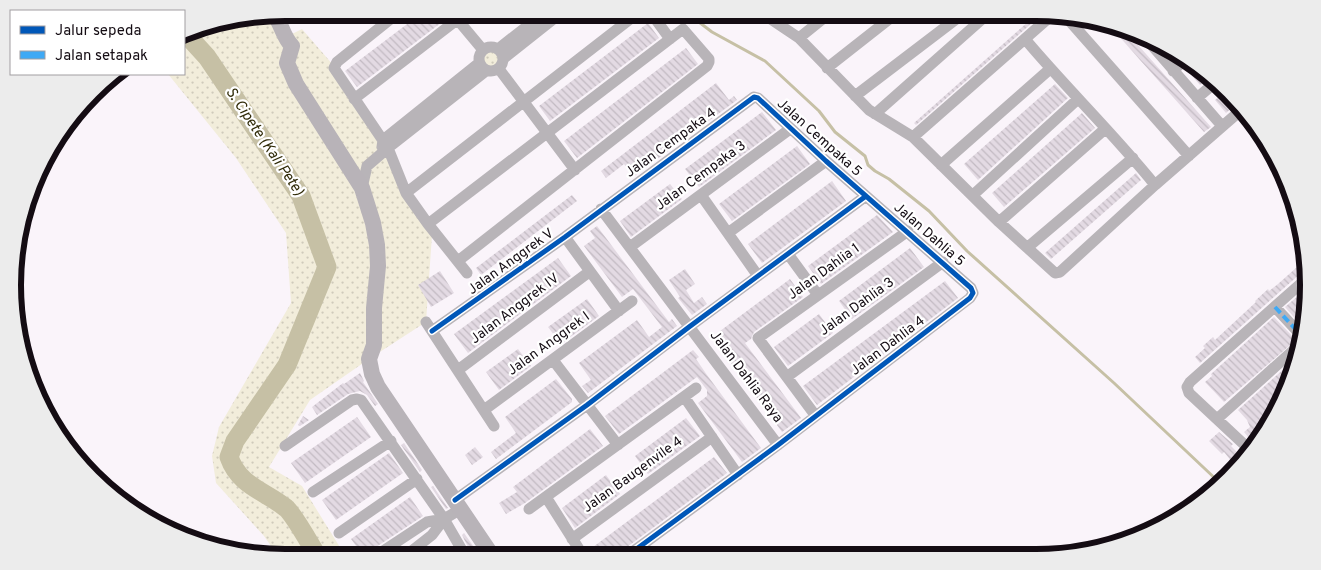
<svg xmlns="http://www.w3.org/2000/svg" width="1321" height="570" font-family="Overpass,sans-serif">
	<defs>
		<pattern id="grass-dots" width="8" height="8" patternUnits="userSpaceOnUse" patternTransform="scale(1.25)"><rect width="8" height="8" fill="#f2eddb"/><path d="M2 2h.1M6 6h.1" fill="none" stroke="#cfcabb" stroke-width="1.8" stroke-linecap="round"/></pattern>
		<pattern id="building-back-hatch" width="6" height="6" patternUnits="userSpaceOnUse" patternTransform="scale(1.25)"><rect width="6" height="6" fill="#e3dae3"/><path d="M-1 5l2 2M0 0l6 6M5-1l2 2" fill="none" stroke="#c2bac2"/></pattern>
	</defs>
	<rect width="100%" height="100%" fill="#faf4fa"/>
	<path fill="url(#grass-dots)" d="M544,13H561L503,58L499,69L486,71L389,148L432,235L426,322L369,359L310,400L269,467L302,486L346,557L278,556L264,536L216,483L212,456L219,427L291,303L286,233L236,158L168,74H184V35L197,27L274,14L284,38L302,29L334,66L383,139L479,63C479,53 483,47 494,47Z"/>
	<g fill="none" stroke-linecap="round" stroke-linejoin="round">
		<path stroke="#c6c0a5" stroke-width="3" d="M687,13L712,32L765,61L819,111L835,132L865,156L868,165L875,171L889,179L929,211L967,251L1114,383L1221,484"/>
		<path stroke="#c6c0a5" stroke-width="19" d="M186,34L207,57L301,196L327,267L287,365L235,441L229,457C239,486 265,491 286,508C295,516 311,546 318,557"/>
	</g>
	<path fill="url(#building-back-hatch)" d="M423,12H441L446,19L357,87L345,71Z
		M1038,13L1042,14L916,125L914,123Z
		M648,23L659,38L550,121L539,106Z
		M1109,25L1122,27L1211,127L1204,132Z
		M686,48L698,64L577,158L564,141Z
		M1189,65L1210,77L1200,85L1186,69Z
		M716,83L729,100L734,96L737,100L633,177L624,164L606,178L601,171Z
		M1055,84L1068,98L978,180L964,164Z
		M1225,92L1235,105L1226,113L1215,100Z
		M762,112L776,130L699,187L685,169Z
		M1082,113L1095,128L1004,207L992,193Z
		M797,146L810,164L732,221L719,204Z
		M1136,173L1141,180L1051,259L1045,253Z
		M832,181L846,201L762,263L748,244Z
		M670,184L682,199L631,237L620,221Z
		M572,195L577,201L481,275L476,268Z
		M877,215L893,232L821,284L808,266Z
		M597,226L669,322L672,319L677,326L588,393L582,386L591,380L579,363L637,320L649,337L662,327L633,289L622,297L584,246L595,238L590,231Z
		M910,248L924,267L852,319L839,301Z
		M558,258L571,276L468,353L454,334Z
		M1306,259L1307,272L1301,273L1200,363L1195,357L1205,348L1203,346L1213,337L1215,340L1256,302L1255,301L1268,289L1269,291L1278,284Z
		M685,269L695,284L686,290L694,303L702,297L707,304L692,315L678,298L680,297L669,280Z
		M440,271L454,293L431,307L418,285Z
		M790,279L803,297L754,332L751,339L745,343L801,418L782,432L712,337Z
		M945,281L958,298L817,405L803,386Z
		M1305,290L1304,296L1300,324L1285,307Z
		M587,299L599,316L561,344L548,327Z
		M819,314L833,333L788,366L774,347Z
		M1274,317L1296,340L1224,402L1205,382L1212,376L1211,374Z
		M518,349L531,366L499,390L486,372Z
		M693,350L699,357L696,359L707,375L761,448L742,462L698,403L707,396V390L697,377L619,434L605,416Z
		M1296,358L1294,373L1262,437L1255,445L1244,432L1250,427L1247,420L1238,410Z
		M360,373L364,381L363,382L378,404L375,406L367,395L360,391L348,394L317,415L312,407L343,383L344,384Z
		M556,379L572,399V402L496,459L491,452L516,433L505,417Z
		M303,416L309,420L300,426L298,425Z
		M357,417L371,437L305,483L291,463Z
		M686,418L700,436L648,474L635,456Z
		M590,429L603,446L525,503L506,514L499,503L517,492L513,487Z
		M1219,432L1233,444L1231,446L1240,455L1232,462L1224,452L1222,454L1209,441Z
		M404,443L422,470L420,472L401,445Z
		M475,447L483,457L472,465L465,455Z
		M389,453L403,473L336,520L322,500Z
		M714,457L727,473L623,550L620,556L591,557L589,550Z
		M606,475L620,494L575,528L562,508Z
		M433,486L448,508L446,509L431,487Z
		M410,497L423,516L370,551L367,557H364L351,539Z
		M464,533L481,557H473L462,535Z
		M442,546L447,552L440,557H426Z"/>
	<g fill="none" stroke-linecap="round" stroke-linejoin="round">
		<path stroke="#b8b4b8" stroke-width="11" d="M398,13L337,62L334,68L388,148L406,193L428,224L467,273
			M452,13L483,50
			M651,13L670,39
			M762,13L799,38L869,110L913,137L999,222L1055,273L1060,272L1155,185L1240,111
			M1067,18L1189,156
			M799,38L830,13
			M1025,39C1067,89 1114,134 1155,185
			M1148,41L1222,126
			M479 59a12 12 0 1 1 24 0a12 12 0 1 1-24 0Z
			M498,49L544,13
			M503,59L561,13
			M827,68L897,13
			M499,69L575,170
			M1173,71L1183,61
			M855,96L964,13
			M1197,98L1217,81
			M354,99L466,13
			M875,114L989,13
			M913,137L1052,15
			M382,147L383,140L479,63
			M941,165L1050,69
			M362,188L367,166L388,148L486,71
			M406,193L638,13
			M701,195L758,276
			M973,195L1078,99
			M601,209L778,445
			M999,222L1105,129
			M428,224L683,29L709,59V62L707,66L458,261
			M728,233L826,161
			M565,237L619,311
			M630,247L790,129
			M1028,247L1133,158
			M788,254L818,295
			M1275,307L1299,333
			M426,322L494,426
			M432,331L565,237L754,97L758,98L826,161L971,288L973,293L970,298L778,445L627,556
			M553,360L618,445
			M458,370L589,272
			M788,376L943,262
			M685,398L738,475
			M484,410L632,301
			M815,415L758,338L908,231
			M1217,419L1297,347
			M285,446L352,400L357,399L361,400L444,519L466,557
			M1250,450L1189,393L1187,387L1190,382L1306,279
			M313,492L391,441
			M546,497L584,557
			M455,500L587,405L689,327L866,196
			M529,509L696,388
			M339,533L417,479
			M572,539L712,437
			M374,557L427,522L444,519
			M404,557L432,535L444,519L461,509"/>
		<path stroke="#b8b3b8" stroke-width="16" d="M274,14C282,25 283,37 292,46L287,63L296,84L362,188L373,223L377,245L378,266L374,308V345L369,359L372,374L378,387L493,557"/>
		<path stroke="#3fa9f5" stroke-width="4" stroke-dasharray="8 4" stroke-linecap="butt" d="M1275,307L1299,333"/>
		<g stroke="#fff" stroke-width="8">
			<path id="cycleway" d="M432,331L565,237L754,97L758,98L826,161L971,288L973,293L970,298L778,445L627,556
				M455,500L587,405L689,327L866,196"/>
		</g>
		<use href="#cycleway" stroke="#0057b8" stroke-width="5"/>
	</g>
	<g text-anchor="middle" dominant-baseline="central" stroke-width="4.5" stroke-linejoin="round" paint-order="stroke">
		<g font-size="14" fill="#140c13" stroke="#fff">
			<text transform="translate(819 138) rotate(42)">Jalan Cempaka 5</text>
			<text transform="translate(671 143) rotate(-36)">Jalan Cempaka 4</text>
			<text transform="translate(701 176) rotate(-36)">Jalan Cempaka 3</text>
			<text transform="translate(929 235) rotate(41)">Jalan Dahlia 5</text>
			<text transform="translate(511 262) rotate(-36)">Jalan Anggrek V</text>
			<text transform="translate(824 272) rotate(-36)">Jalan Dahlia 1</text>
			<text transform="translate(857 307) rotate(-36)">Jalan Dahlia 3</text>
			<text transform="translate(515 309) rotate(-37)">Jalan Anggrek IV</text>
			<text transform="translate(549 344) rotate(-36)">Jalan Anggrek I</text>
			<text transform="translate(888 346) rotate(-37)">Jalan Dahlia 4</text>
			<text transform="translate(746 377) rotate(53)">Jalan Dahlia Raya</text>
			<text transform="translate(633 475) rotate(-36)">Jalan Baugenvile 4</text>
		</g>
		<g font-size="15" font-style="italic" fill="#302b08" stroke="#fff">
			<text transform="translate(264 142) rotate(56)">S. Cipete (Kali Pete)</text>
		</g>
	</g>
	<path d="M0 0H1321V570H0ZM285 21H1036A264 264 0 0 1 1300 285V285A264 264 0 0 1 1036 549H285A264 264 0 0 1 21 285V285A264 264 0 0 1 285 21Z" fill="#ececec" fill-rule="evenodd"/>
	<path fill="none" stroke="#140c13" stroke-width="6" d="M285 21H1036A264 264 0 0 1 1300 285V285A264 264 0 0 1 1036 549H285A264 264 0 0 1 21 285V285A264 264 0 0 1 285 21Z"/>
	<rect x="10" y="10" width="175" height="65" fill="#ffffff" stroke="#a19ea1"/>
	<rect x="20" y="26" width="25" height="8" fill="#0057b8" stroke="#a19ea1"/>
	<text x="55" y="35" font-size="15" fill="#140c13">Jalur sepeda</text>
	<rect x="20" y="51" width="25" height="8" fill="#3fa9f5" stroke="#a19ea1"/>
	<text x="55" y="60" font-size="15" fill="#140c13">Jalan setapak</text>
</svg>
